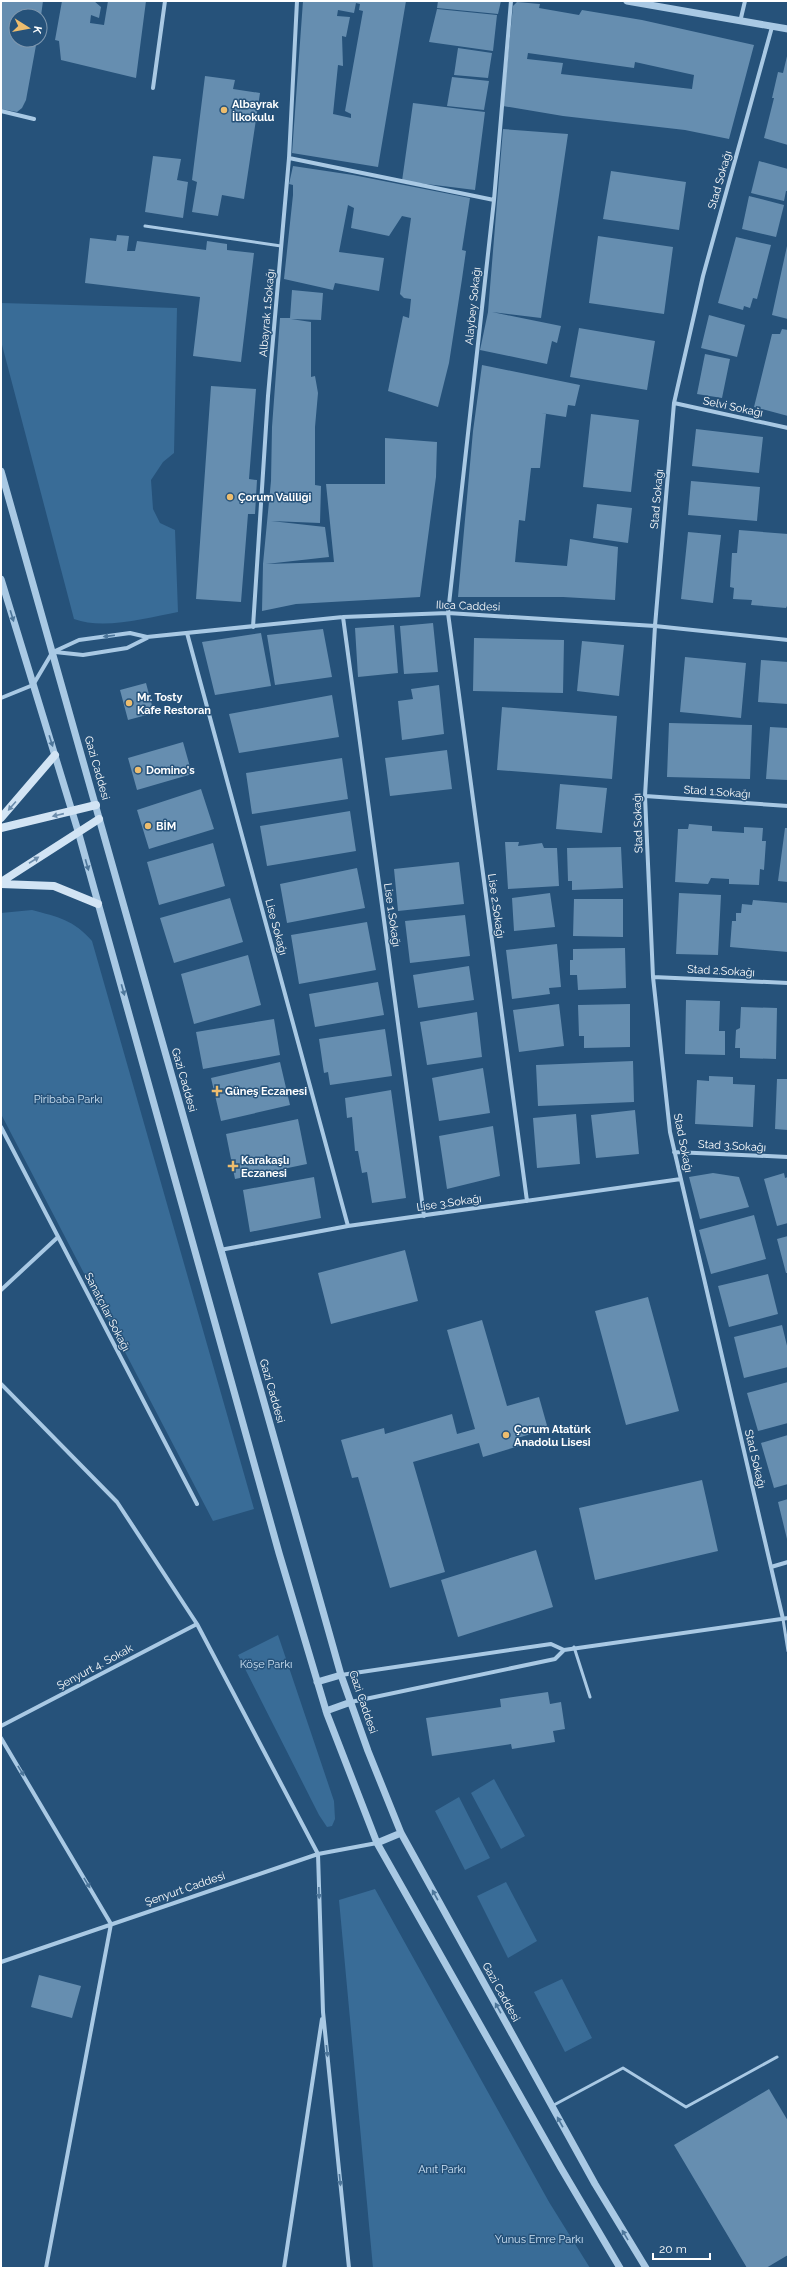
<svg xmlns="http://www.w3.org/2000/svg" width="789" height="2269" font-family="Raleway,sans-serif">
	<rect width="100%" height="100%" fill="#26527a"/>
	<path fill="#396c97" d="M1,303L177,308L174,453L163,462L151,480L153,509L160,523L175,530L178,612C147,618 103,630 74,619L1,341Z
		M32,910C58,917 74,920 92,941L254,1509L213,1521L1,1114V913Z
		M278,1635L334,1801L335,1819L332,1826L327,1827L319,1815L238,1655Z
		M494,1779L525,1836L501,1849L471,1793Z
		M459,1797L490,1858L465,1870L435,1811Z
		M506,1882L537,1941L508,1958L477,1896Z
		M375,1889L549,2202L590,2268H373L339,1900Z
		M562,1979L592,2038L565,2052L534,1992Z"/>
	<path fill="#668eb0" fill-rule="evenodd" d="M1,1H43L41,16H16V40H37L26,100L22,108L17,112L1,109V47L25,53L1,47Z
		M62,1H94L101,7L99,18L91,15L90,23L104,25L108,1H146L136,78L61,60L59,41L55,40Z
		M303,1H406L378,167L292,153ZM356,3L360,4L359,10L363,11L345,111L351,114V118L333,114L338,65L343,66L342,36L346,37L350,17L337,16L338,10L354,13Z
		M438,1H501L498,14L437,8Z
		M517,2L540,4L539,8L579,15L582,10L642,20L754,45L729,139L685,130L563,116L503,106L513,6ZM528,53L634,68L635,62L694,75L692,89L561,74L563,63L527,59Z
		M437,9L497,15L493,51L429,42Z
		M458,48L492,53L488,78L454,75Z
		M788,52V145L764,138L774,98H772L778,72L783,73Z
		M205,76L235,80L233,89L260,93L244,199L222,195L218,216L192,212L197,182L192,180Z
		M452,77L489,81L484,110L447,106Z
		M413,103L485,112L475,190L402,181Z
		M503,129L568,134L541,318L492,312L561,326L557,343L552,341L547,364L480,350L488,312Z
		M153,156L181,159L177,180L188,182L183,218L145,212Z
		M759,161L788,169V191H786L784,201L751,193Z
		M293,166L353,175L470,198L462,250L466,251L462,279L449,363L438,407L388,391L403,316L409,318L411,299L404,298L400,294L411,218L402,216L389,236L351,228L354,208L348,205L339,252L384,258L379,291L335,283L333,290L284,279L293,195V185L289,184Z
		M611,171L686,182L679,230L603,219Z
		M749,196L784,205L776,237L742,229Z
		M117,235L129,236L127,251H135L137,241L206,250L207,241L227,244V250L254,253L241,362L193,356L200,297L85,283L90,238L116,241Z
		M598,236L673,247L664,314L589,303Z
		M736,237L771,245L757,299L753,298L750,308L744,306L743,310L718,303Z
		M787,246L788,247V319L772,315Z
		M292,290L323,293L321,320L291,319L311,322V377L315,376L318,393L315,427V485L321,486L320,523L271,521L325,527L329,557L266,564L334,562L326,484H385V438L437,442L436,477L420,597L296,604L262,611L263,564L271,481L272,427L280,318H290Z
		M709,315L745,325L737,357L701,348Z
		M579,328L655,341L647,390L570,377Z
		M782,329L788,330V416L754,407L772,334H780Z
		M705,354L730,359L722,398L697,394Z
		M482,365L580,385L575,406L568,405L566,417L541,413L546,414L540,468H531L525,521L519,520L515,562L567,566L570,539L618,547L615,600L563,597H458L473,431Z
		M211,386L256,389L249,479L257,480L255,514H248L241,602L196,599Z
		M591,414L639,420L631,492L583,487Z
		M696,429L763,437L759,473L692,466Z
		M691,481L760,487L757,521L688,515Z
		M597,504L632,508L628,543L593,538Z
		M739,530L788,534V604L786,608L751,605L752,600L733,599L734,588L730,587L732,553H737Z
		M688,532L721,535L713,603L681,599Z
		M433,623L438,672L404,674L400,626Z
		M394,625L398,673L358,677L355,628Z
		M323,629L332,677L275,685L267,635Z
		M261,633L271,686L215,695L202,642Z
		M474,638L564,640L563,693L473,691Z
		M582,641L624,645L619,696L577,691Z
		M685,657L746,663L741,718L680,712Z
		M761,660L788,662V704L758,702Z
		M146,683L154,713L128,720L120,690Z
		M439,685L444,734L402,740L398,701L413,699L411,689Z
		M332,695L339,737L239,753L229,714Z
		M502,707L617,716L612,779L497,770Z
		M669,723L752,725L750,779L667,777Z
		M770,727L788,728V780L766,779Z
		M183,742L192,774L137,790L128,758Z
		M447,750L452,789L390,796L385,758Z
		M342,758L348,799L252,814L246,773Z
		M560,784L607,788L602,833L556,829Z
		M201,789L214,829L149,849L137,810Z
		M350,811L356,851L267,866L260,826Z
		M689,824L712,826V831L744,833V827L763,828L762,841H766L764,870L760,869L759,885L729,884V879L711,878L708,884L675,882L678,829H688Z
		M785,828H788V882L778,881Z
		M505,842H519L518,846L542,843L544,848H557L559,886L508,889Z
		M213,843L225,886L159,905L147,862Z
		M621,847L623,888L572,890V881H568L567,848Z
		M459,862L464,904L398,911L394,869Z
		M357,868L365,908L287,923L280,884Z
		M550,893L555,927L514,931L512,898Z
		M679,893L721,895L718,955L676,954Z
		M230,898L243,942L174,963L160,918Z
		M574,899H623V937L573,936Z
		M753,900L788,903V952L730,947L732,921H736V913H741L742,904L752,905Z
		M465,915L470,956L410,963L405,921Z
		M367,922L376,970L299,984L291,935Z
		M557,944L561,987L549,988L550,994L512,999L506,950Z
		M625,948L626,988L578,990L577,975H570V960H573V949Z
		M248,955L261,1005L194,1024L181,974Z
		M469,966L474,1000L418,1008L413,975Z
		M378,982L384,1015L315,1027L309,994Z
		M686,1000L720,1001L719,1031H725V1055L685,1054Z
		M559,1004L564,1046L519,1052L513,1010Z
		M630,1004V1047L584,1048V1036H579L578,1005Z
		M741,1007L777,1008L776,1059L740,1058V1048H735L736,1030L740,1028Z
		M477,1012L482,1057L427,1065L420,1022Z
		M274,1019L280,1055L203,1069L196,1032Z
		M385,1029L392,1076L330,1085L328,1072L324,1073L319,1039Z
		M633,1061L634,1102L538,1106L536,1065Z
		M280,1062L290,1105L221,1121L211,1078Z
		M483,1068L490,1113L439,1121L432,1078Z
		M709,1076L733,1077V1084L755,1085L753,1127L695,1124L697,1080L709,1081Z
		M777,1079H788V1130L775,1129Z
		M391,1090L406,1198L372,1203L367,1172L362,1173L358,1151H355L352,1117L347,1118L345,1098Z
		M635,1110L639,1154L596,1158L591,1115Z
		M576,1114L580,1164L537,1168L533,1118Z
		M298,1119L307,1164L235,1179L226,1134Z
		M493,1126L500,1176L447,1189L439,1136Z
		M713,1173L739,1177L749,1207L700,1219L689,1177Z
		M784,1173L785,1178L788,1177V1223L777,1226L764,1179Z
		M314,1177L321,1218L250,1232L243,1190Z
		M754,1215L766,1259L711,1274L699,1230Z
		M788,1236V1273H786L777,1239Z
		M405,1250L418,1301L331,1324L318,1273Z
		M768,1274L778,1314L729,1327L718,1286Z
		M648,1297L679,1411L626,1425L595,1311Z
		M482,1320L507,1406L539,1397L548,1429L517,1438L519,1446L483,1457L479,1443L413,1462L445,1572L390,1588L358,1477L352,1478L341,1440L384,1428L385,1434L452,1414L457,1434L475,1429L447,1330Z
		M782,1325L788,1350V1367L744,1378L734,1337Z
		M788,1382V1423L758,1431L747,1393Z
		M788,1435V1484L774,1488L761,1443Z
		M702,1480L718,1551L595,1580L579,1508Z
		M788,1499V1539H787L778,1502Z
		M536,1550L553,1607L458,1637L441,1580Z
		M548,1692L550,1704L561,1702L565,1729L553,1731L555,1742L512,1749L511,1744L432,1756L426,1718L501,1707L500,1699Z
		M39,1975L81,1986L72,2018L31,2007Z
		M769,2089L788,2121V2255L766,2268H747L674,2145Z"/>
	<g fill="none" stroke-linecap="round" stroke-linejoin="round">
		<path stroke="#a9c9e4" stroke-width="3" d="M145,226L281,246
			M783,1619L788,1651
			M574,1647L590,1697
			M552,2106L623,2068L686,2107L777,2057"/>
		<path stroke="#a9c9e4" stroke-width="4" d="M511,1L494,200L448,613L527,1201
			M740,22L745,1
			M772,27L703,276L674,403L655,626L645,796L653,977L670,1132L783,1619
			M153,88L165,1
			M1,111L34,119
			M289,158L494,200
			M674,403L788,428
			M343,617L424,1216
			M253,627L268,396L289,158L297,1
			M187,633L348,1226
			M53,652L79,640L130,633L147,637L343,617L448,613L655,626L788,640
			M55,652L83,655L127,648L147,638
			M1,698L33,685L52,653
			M645,796L788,806
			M653,977L788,983
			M1,1127L197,1504
			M674,1152L788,1157
			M220,1250L348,1226L681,1179
			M1,1290L58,1237
			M1,1384L117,1502L197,1624L318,1854L323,2012L349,2268
			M771,1567L788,1562
			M564,1650L788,1618
			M341,1675L551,1644L564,1650L555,1659L351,1702
			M1,1726L197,1624
			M1,1738L111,1924L46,2268
			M1,1962L318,1854L377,1843
			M284,2268L322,2019"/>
		<path stroke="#a9c9e4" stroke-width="7" d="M627,1L788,29
			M1,471L341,1675L368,1751L401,1833L595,2184L646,2268
			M1,579L78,831L279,1553L327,1714L377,1843L561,2168L620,2268
			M317,1682L341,1675
			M326,1711L351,1702
			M377,1843L401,1833"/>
		<path stroke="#d2e4f4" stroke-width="8" d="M1,818L55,755
			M1,828L96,805
			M1,882L99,819
			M1,884L54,886L98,904"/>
	</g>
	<defs><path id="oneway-solid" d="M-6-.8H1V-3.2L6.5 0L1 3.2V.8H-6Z"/></defs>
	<g fill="#4d769a">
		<use href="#oneway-solid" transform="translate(12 616) rotate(73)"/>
		<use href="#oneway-solid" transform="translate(109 636) rotate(173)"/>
		<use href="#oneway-solid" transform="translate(51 741) rotate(72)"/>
		<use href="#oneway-solid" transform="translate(87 865) rotate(74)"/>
		<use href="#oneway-solid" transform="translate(123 990) rotate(74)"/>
		<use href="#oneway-solid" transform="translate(21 1771) rotate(59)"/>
		<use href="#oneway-solid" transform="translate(87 1883) rotate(59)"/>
		<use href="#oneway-solid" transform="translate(319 1893) rotate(88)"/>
		<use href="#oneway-solid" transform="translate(435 1895) rotate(-119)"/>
		<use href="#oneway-solid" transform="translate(498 2008) rotate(-119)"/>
		<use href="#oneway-solid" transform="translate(327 2051) rotate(84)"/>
		<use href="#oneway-solid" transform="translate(560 2122) rotate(-119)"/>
		<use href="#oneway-solid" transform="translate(340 2180) rotate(84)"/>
		<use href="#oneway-solid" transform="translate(625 2235) rotate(-121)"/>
	</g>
	<g fill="#6b8cab">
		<use href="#oneway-solid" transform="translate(12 806) rotate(131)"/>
		<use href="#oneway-solid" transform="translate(58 815) rotate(167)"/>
		<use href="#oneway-solid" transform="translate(34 860) rotate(-33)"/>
	</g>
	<g fill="#edbd6e" stroke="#26527a" stroke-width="1.5">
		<circle cx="224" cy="110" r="4"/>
		<circle cx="230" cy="497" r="4"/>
		<circle cx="129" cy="703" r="4"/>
		<circle cx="138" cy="770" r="4"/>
		<circle cx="148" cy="826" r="4"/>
		<path d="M215 1085h4v4h4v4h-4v4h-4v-4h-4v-4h4z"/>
		<path d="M231 1160h4v4h4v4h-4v4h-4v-4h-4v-4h4z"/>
		<circle cx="506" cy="1435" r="4"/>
	</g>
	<g text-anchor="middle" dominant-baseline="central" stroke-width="3" stroke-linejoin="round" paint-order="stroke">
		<g font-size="11" font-weight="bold" fill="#fff" stroke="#26527a" text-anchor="start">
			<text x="232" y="104">Albayrak<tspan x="232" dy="13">İlkokulu</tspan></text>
			<text x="238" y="497">Çorum Valiliği</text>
			<text x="137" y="697">Mr. Tosty<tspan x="137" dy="13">Kafe Restoran</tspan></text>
			<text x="146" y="770">Domino's</text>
			<text x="156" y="826">BİM</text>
			<text x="225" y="1091">Güneş Eczanesi</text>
			<text x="241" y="1160">Karakaşlı<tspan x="241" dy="13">Eczanesi</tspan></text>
			<text x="514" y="1429">Çorum Atatürk<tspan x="514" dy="13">Anadolu Lisesi</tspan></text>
		</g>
		<g font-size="11" fill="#fff" stroke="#26527a">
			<text transform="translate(720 180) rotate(-74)">Stad Sokağı</text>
			<text transform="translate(473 306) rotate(-84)">Alaybey Sokağı</text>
			<text transform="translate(267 313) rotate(-85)">Albayrak 1.Sokağı</text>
			<text transform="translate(733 407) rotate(12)">Selvi Sokağı</text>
			<text transform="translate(657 499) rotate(-85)">Stad Sokağı</text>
			<text transform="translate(468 606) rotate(2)">Ilıca Caddesi</text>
			<text transform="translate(97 768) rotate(74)">Gazi Caddesi</text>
			<text transform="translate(717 792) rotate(4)">Stad 1.Sokağı</text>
			<text transform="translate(638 823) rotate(-92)">Stad Sokağı</text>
			<text transform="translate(496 906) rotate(82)">Lise 2.Sokağı</text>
			<text transform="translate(392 915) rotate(82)">Lise 1.Sokağı</text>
			<text transform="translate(276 927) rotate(75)">Lise Sokağı</text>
			<text transform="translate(721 971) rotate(3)">Stad 2.Sokağı</text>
			<text transform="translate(184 1080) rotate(74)">Gazi Caddesi</text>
			<text transform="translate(683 1143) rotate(79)">Stad Sokağı</text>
			<text transform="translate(732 1146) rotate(3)">Stad 3.Sokağı</text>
			<text transform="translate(449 1203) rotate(-8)">Lise 3.Sokağı</text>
			<text transform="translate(107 1312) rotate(63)">Sanatçılar Sokağı</text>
			<text transform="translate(272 1391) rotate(74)">Gazi Caddesi</text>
			<text transform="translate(755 1459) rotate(77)">Stad Sokağı</text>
			<text transform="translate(95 1667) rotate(-28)">Şenyurt 4. Sokak</text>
			<text transform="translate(363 1702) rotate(71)">Gazi Caddesi</text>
			<text transform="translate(185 1889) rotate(-19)">Şenyurt Caddesi</text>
			<text transform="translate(501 1992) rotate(61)">Gazi Caddesi</text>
		</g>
		<g font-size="11" fill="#cce1f3" stroke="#26527a">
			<text x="68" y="1099">Piribaba Parkı</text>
			<text x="266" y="1664">Köşe Parkı</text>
			<text x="442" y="2169">Anıt Parkı</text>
			<text x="539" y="2239">Yunus Emre Parkı</text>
		</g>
	</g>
	<rect width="789" height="2269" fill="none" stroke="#ffffff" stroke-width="4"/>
	<g transform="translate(28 28) rotate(101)"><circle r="19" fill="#26527a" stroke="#7d97af"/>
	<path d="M0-3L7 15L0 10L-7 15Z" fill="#edbd6e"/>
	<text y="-6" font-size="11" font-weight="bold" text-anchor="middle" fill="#ffffff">K</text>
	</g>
	<path d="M653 2253v6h57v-6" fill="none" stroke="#ffffff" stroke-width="2"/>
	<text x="659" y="2253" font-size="12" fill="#ffffff" stroke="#26527a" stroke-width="3" paint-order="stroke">20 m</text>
</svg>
